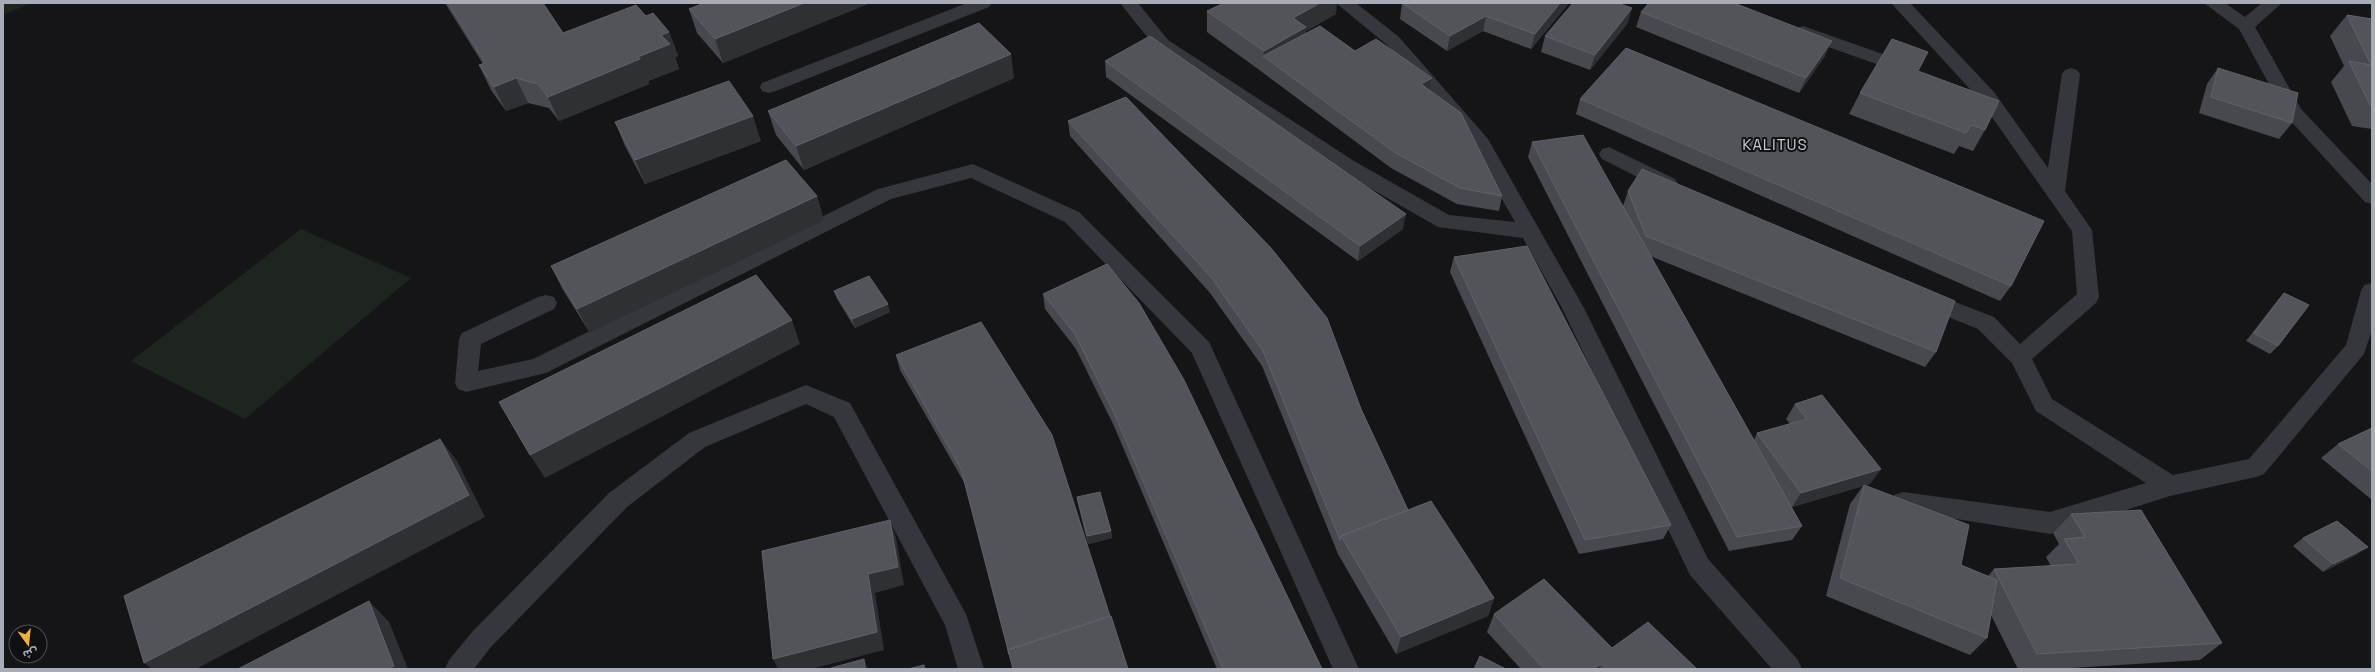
<svg xmlns="http://www.w3.org/2000/svg" width="2375" height="672" font-family="'Space Grotesk','Noto Sans Arabic',sans-serif">
	<rect width="100%" height="100%" fill="#151517"/>
	<path fill="#1d251e" d="M3,3H31L3,15Z
		M301,229L411,278L245,419L131,361Z"/>
	<g fill="none" stroke-linecap="round" stroke-linejoin="round">
		<path fill="#36373c" fill-rule="evenodd" d="M967,3H992L989,7L776,91L769,93L762,91L760,87L762,83Z
			M1120,3H1138L1168,40L1354,161L1449,215L1515,222L1473,148L1387,45L1336,3H1356L1399,37L1488,139L1584,308L1708,559L1798,660L1802,669H1772L1690,575L1562,308L1523,238L1438,227L1340,171L1156,48Z
			M1891,3H1910L1994,92L2048,168L2062,74L2065,70L2071,68L2077,70L2080,74L2065,191L2092,230L2099,297L2096,303L2032,359L2052,399L2173,475L2249,459L2346,345L2361,291L2364,285L2372,283V330L2364,354L2264,474L2256,477L2170,496L2050,534L1894,509L1891,502L1894,495L1903,492L2050,512L2146,483L2036,411L2012,363L1978,329L1916,304L1913,298L1916,292L1924,290L1994,317L2020,344L2077,294L2072,231L1980,100Z
			M2204,3H2225L2245,17L2262,3H2282L2255,27L2301,109L2372,184V204L2365,202L2287,117L2239,29Z
			M1803,26L1914,65L1917,69L1914,73L1908,75L1902,73L1797,36L1794,32L1797,28Z
			M1609,147L1675,179L1678,184L1675,189L1668,191L1661,189L1602,159L1599,154L1602,149Z
			M973,164L1079,212L1209,342L1359,669H1333L1192,353L1065,222L971,178L891,199L546,373L466,392L458,389L455,383L459,339L462,333L538,297L546,295L554,297L557,303L554,309L481,344L478,371L533,359L878,189Z
			M806,385L850,403L966,614L984,669H958L945,625L834,417L806,404L705,447L627,507L490,648L474,669H445L449,660L472,632L609,493L689,433Z"/>
	</g>
	<path fill="#48494f" d="M445,3H543L563,33L646,16L669,32L678,56L675,57L679,69L648,81L649,84L559,121L549,108L528,103L506,111L491,90L479,65L483,64Z
		M704,3H870L723,63L697,33L689,9Z
		M1402,3H1569L1531,49L1483,31L1447,51L1400,19Z
		M1632,8L1627,24L1590,70L1541,52L1545,36Z
		M1207,11L1336,14L1306,31V33L1432,78L1430,91L1502,196L1499,211L1457,204L1391,168L1262,72L1207,32Z
		M1641,12L1825,56L1799,93L1636,27Z
		M2347,15L2372,19V129L2352,126L2331,82L2344,66L2330,36Z
		M1105,61L1403,229L1358,261L1106,77Z
		M2218,68L2292,123L2279,139L2199,113L2207,84Z
		M1918,71L1985,130L1973,151L1959,146L1954,154L1849,114L1860,93Z
		M1014,78L804,170L776,135L768,111Z
		M1580,99L2011,286L2000,301L1576,114Z
		M1068,121L1361,409L1408,510L1494,598L1488,616L1396,654L1338,554L1262,366L1210,293L1070,136Z
		M615,122L761,141L645,184L625,146Z
		M1532,142L1623,206L1628,191L1936,352L1925,367L1650,256L1754,440L1757,433L1790,424L1786,419L1795,404L1881,469L1870,484L1865,485L1961,565L1988,576L1994,569L2051,566L2046,557L2059,544L2053,533L2071,514L2222,643L2200,660L2055,669H2018L1991,615L1987,638L1970,655L1826,596L1850,504L1863,486L1792,507L1787,501L1802,526L1792,540L1729,551L1528,157Z
		M817,196L824,221L590,333L563,290L551,266Z
		M1454,257L1671,525L1663,539L1579,554L1450,272Z
		M1107,264L1322,669H1217L1114,426L1076,349L1045,309L1043,294Z
		M834,291L890,312L855,328L837,299Z
		M2284,293L2278,346L2270,354L2246,341L2277,301Z
		M896,355L1110,616L1128,669H1013L965,484L900,370Z
		M2372,428V500L2321,458L2338,444Z
		M1077,497L1111,531L1112,538L1088,544L1078,504Z
		M2303,538L2358,554L2323,572L2293,546Z
		M1494,614L1612,648L1697,669H1521L1487,632Z"/>
	<path fill="#2f3034" d="M804,3H870L723,63L715,39Z
		M1320,3H1337L1336,14L1306,31L1304,48L1263,56L1264,51L1293,18Z
		M1560,3H1569L1531,49L1535,34Z
		M1632,8L1627,24L1590,70L1595,55Z
		M1486,16L1483,31L1447,51L1450,36Z
		M669,32L678,56L675,57L679,69L648,81L649,84L559,121L548,97L638,57L661,35Z
		M1832,41L1825,56L1799,93L1806,78Z
		M1011,54L1014,78L804,170L796,146Z
		M516,78L528,103L506,111L494,87Z
		M1432,78L1430,93L1421,84Z
		M753,116L761,141L645,184L635,160Z
		M817,196L824,221L590,333L577,309Z
		M1406,214L1403,229L1358,261L1360,246Z
		M888,304L890,312L855,328L852,319Z
		M792,320L800,344L545,478L530,455Z
		M440,439L457,461L485,517L196,669H152L144,663Z
		M1881,469L1870,484L1792,507L1801,493Z
		M890,520L896,538L904,585L875,593L884,650L811,669H778L773,659L868,574Z
		M1111,531L1112,538L1088,544L1087,536Z
		M2368,547L2358,554L2323,572L2333,564Z
		M1494,598L1488,616L1396,654L1401,637Z
		M369,601L389,622L408,669H389Z
		M864,659L868,669H865Z
		M1601,664L1599,669H1594Z"/>
	<path fill="#52545a" stroke="#606269" d="M448,3H543L563,33L636,5L646,16L653,13L669,32L661,35L670,44L638,57L640,59L548,97L538,84L516,78L494,87L479,65L485,63Z
		M704,3H804L715,39L689,9Z
		M1224,3H1320L1293,18L1306,27L1264,51L1207,11Z
		M1402,3H1560L1535,34L1486,16L1450,36Z
		M1573,3H1617L1632,8L1595,55L1545,36Z
		M1649,3H1734L1832,41L1806,78L1641,12Z
		M2347,15L2372,19V105H2370L2349,61L2371,65Z
		M979,23L1011,54L796,146L768,111Z
		M1320,26L1355,51L1376,39L1432,78L1421,84L1461,113L1502,196L1460,188L1394,152L1263,56Z
		M1150,36L1406,214L1360,246L1105,61Z
		M1892,39L1928,52L1918,71L1999,101L1985,130L1971,125L1966,133L1860,93Z
		M1626,48L2044,221L2011,286L1580,99Z
		M2218,68L2298,93L2292,123L2211,97Z
		M729,81L753,116L635,160L615,122Z
		M1126,97L1271,248L1327,318L1361,409L1408,510L1341,536L1340,540L1263,351L1211,277L1068,121Z
		M1583,135L1802,526L1737,537L1532,142Z
		M786,160L817,196L577,309L551,266Z
		M1642,169L1955,301L1936,352L1646,236L1628,191Z
		M1527,246L1671,525L1585,540L1454,257Z
		M1107,264L1139,303L1184,380L1322,669H1223L1113,411L1075,334L1043,294Z
		M756,275L792,320L530,455L499,402Z
		M869,276L888,304L852,319L834,291Z
		M2284,293L2309,305L2278,346L2254,333Z
		M981,322L1052,435L1110,616L1008,650L1009,654L961,469L896,355Z
		M1822,395L1881,469L1801,493L1757,433L1807,419L1795,404Z
		M2372,428V471L2338,444Z
		M440,439L469,495L144,663L124,596Z
		M1864,485L1969,525L1961,565L1997,580L1987,638L1840,578Z
		M1100,492L1111,531L1087,536L1077,497Z
		M1431,501L1494,598L1401,637L1341,536Z
		M2141,510L2222,643L2037,654L1994,569L2079,564L2064,539L2085,537L2071,514Z
		M890,520L898,567L868,574L877,632L773,659L762,551Z
		M2337,521L2368,547L2333,564L2303,538Z
		M1544,579L1612,648L1648,622L1697,669H1607L1601,664L1594,669H1544L1494,614Z
		M369,601L394,666L389,669H238Z
		M1111,616L1128,669H1013L1008,650Z
		M1480,656L1506,669H1474Z
		M864,659L865,669H831V668Z
		M924,665L925,669H908Z"/>
	<g text-anchor="middle" dominant-baseline="central" stroke-width="4" stroke-linejoin="round" paint-order="stroke">
		<g font-size="15" letter-spacing="1" fill="#c8cbd3" stroke="#101012">
			<text x="1775" y="144">KALITUS</text>
		</g>
	</g>
	<rect width="2375" height="672" fill="none" stroke="#a7acb7" stroke-width="8"/>
	<g transform="translate(28 644) rotate(165)"><circle r="19" fill="#101012" stroke="#4c4e54"/>
	<path d="M0-3L7 15L0 10L-7 15Z" fill="#eeb136"/>
	<text y="-6" font-size="11" font-weight="bold" text-anchor="middle" fill="#a7acb7">ش</text>
	</g>
</svg>
